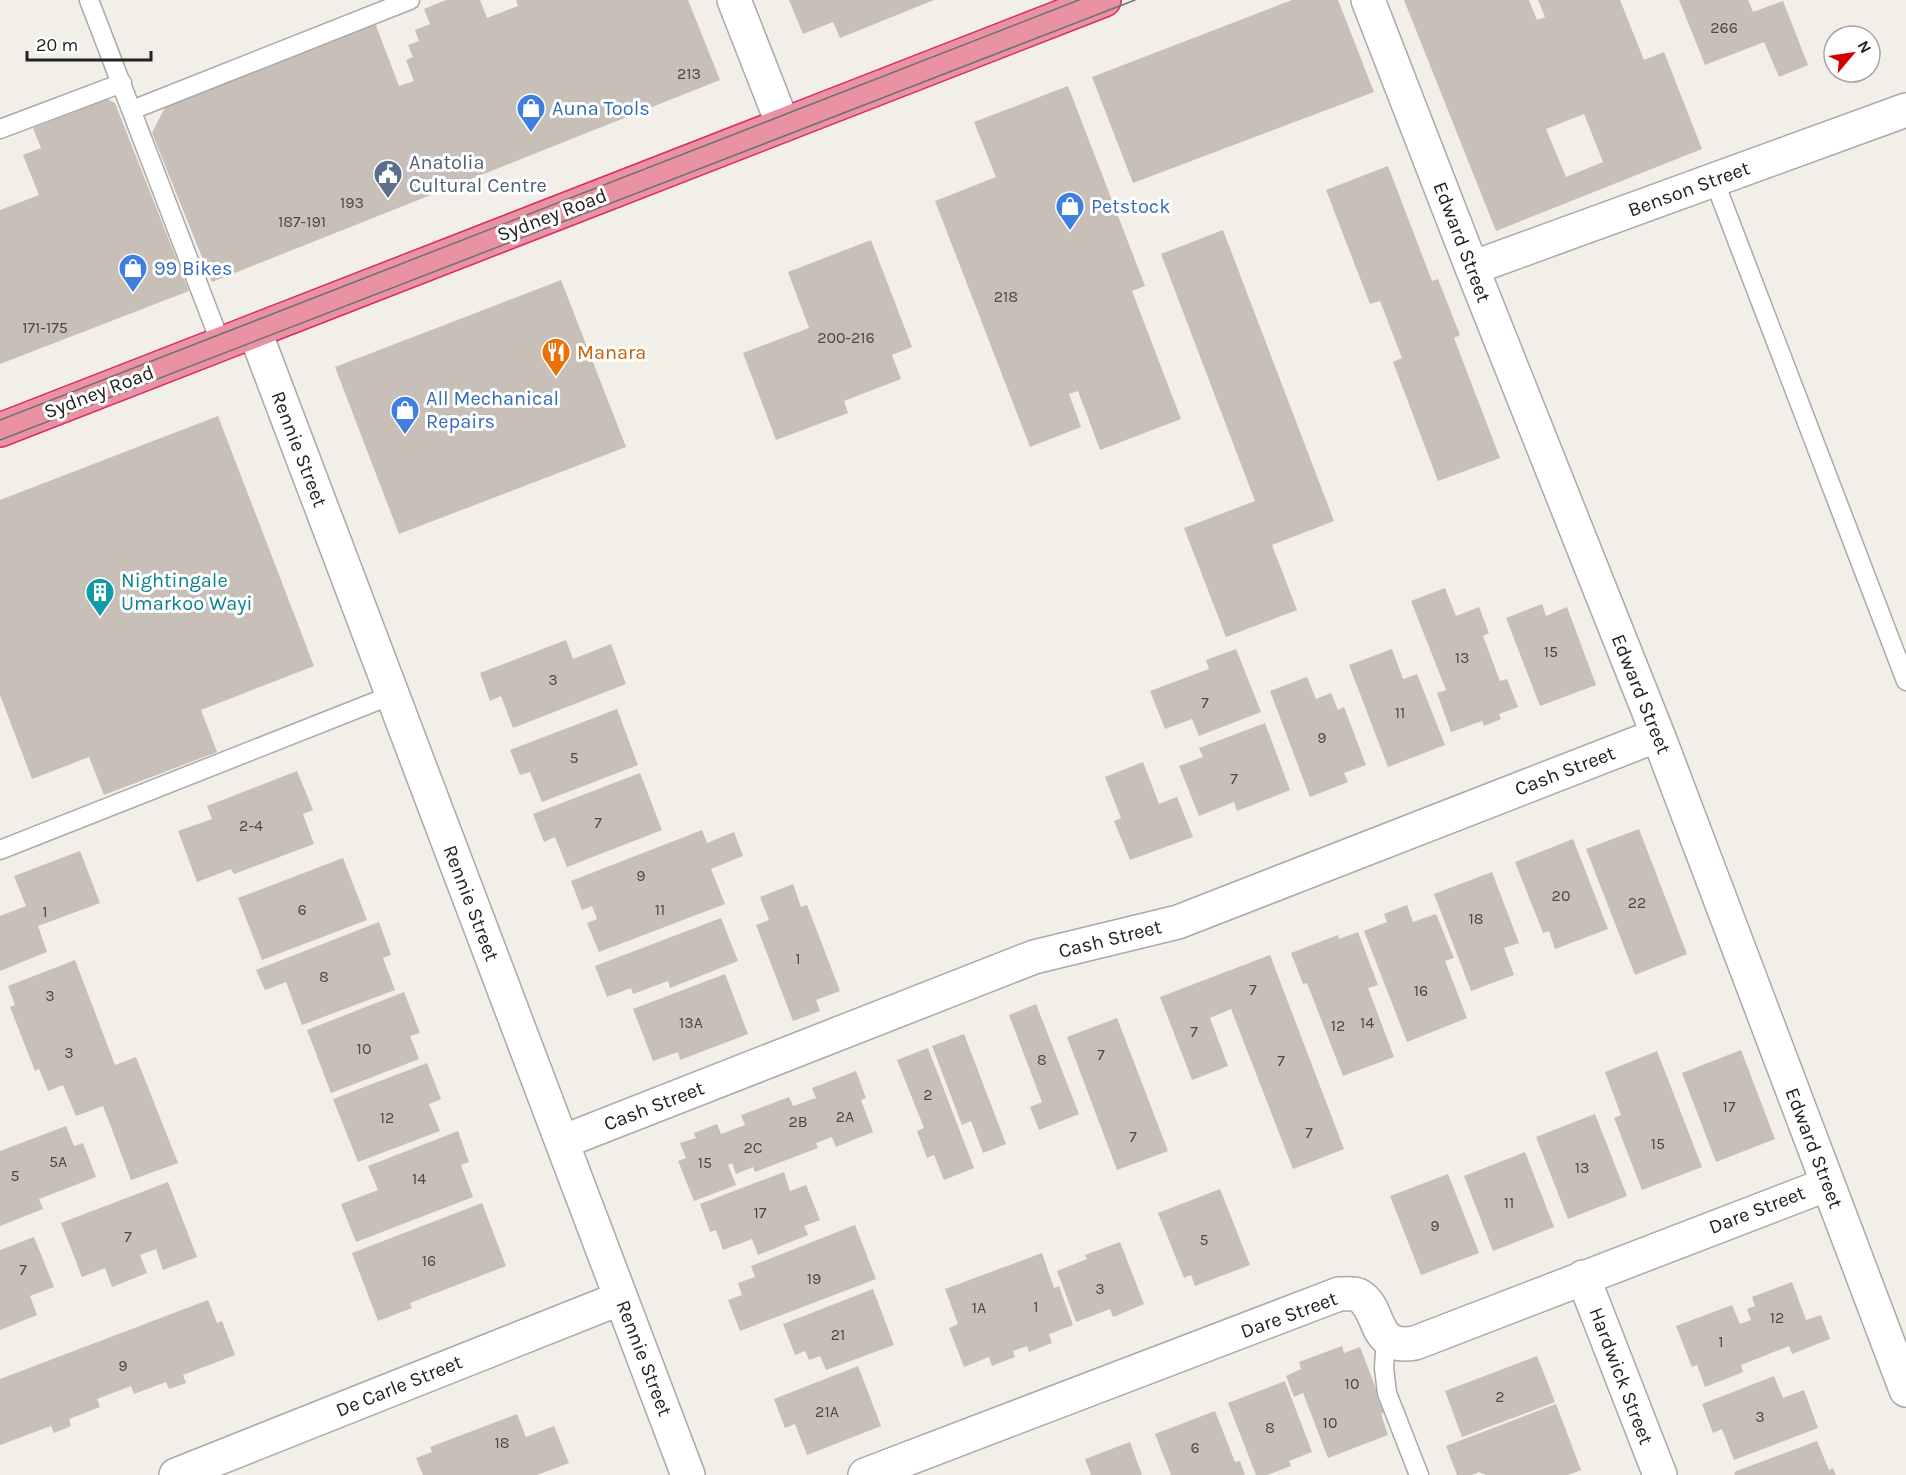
<svg xmlns="http://www.w3.org/2000/svg" width="1906" height="1475" font-family="Karla,sans-serif">
	<rect width="100%" height="100%" fill="#f2efe9"/>
	<path fill="#c7bfb8" fill-rule="evenodd" d="M446,0H480L487,18L518,6L516,0H688L720,80L212,282L152,133L165,107L375,23L399,86L414,81L406,60L413,57L408,45L419,41L415,30L430,24L424,9Z
		M789,0H934L840,38L833,22L803,34Z
		M1292,0H1338L1374,92L1133,183L1092,77Z
		M1404,0H1529L1537,20L1545,17L1538,0H1620L1644,60L1664,52L1702,149L1496,231ZM1584,114L1603,162L1566,177L1546,129Z
		M1679,0H1748L1753,12L1783,1L1808,65L1779,77L1764,42L1705,65Z
		M1068,86L1145,286L1132,291L1181,419L1100,450L1078,391L1069,394L1081,427L1030,447L935,201L996,177L974,122Z
		M107,99L115,103L189,291L0,364V210L39,195L23,155L41,148L33,128Z
		M1388,166L1432,281L1438,279L1460,335L1454,338L1500,458L1438,481L1393,362L1402,358L1380,301L1370,304L1326,190Z
		M1223,230L1334,521L1272,545L1297,610L1226,637L1184,528L1255,501L1161,254Z
		M871,240L912,347L892,355L901,379L844,401L848,413L776,440L743,353L809,328L788,272Z
		M561,280L626,447L399,534L335,367Z
		M218,416L314,666L201,710L217,752L104,795L89,757L32,779L0,695V500Z
		M1445,588L1456,616L1479,607L1489,633L1483,636L1500,681L1507,679L1518,707L1499,714L1501,719L1484,726L1482,721L1451,732L1437,693L1446,690L1411,601Z
		M1542,604L1546,616L1567,607L1596,685L1540,706L1506,618Z
		M566,640L573,659L611,644L626,684L513,728L501,696L490,701L480,673Z
		M1236,649L1261,712L1199,736L1192,719L1165,729L1150,691L1209,669L1206,660Z
		M1392,649L1403,679L1417,674L1445,745L1388,767L1349,665Z
		M1307,677L1316,699L1331,693L1338,710L1344,707L1366,765L1344,773L1348,782L1310,797L1270,691Z
		M617,709L638,765L542,802L530,772L520,775L510,750Z
		M1265,723L1290,790L1237,811L1234,802L1199,816L1179,766L1203,757L1199,748Z
		M1143,762L1159,804L1177,797L1193,837L1130,860L1114,821L1121,818L1105,777Z
		M297,771L313,810L303,814L314,844L234,874L231,869L197,882L178,831L212,819L207,806Z
		M640,773L662,830L567,867L555,837L544,842L533,814Z
		M1639,829L1687,954L1635,975L1586,849Z
		M702,830L707,843L734,832L743,856L711,869L725,904L599,952L587,923L597,919L592,906L582,910L571,881Z
		M1573,839L1608,929L1555,949L1549,931L1543,933L1515,862Z
		M80,851L100,903L38,926L47,952L0,971V916L26,906L14,876Z
		M343,858L367,920L262,960L238,898Z
		M1492,872L1519,943L1504,948L1514,975L1471,991L1434,894Z
		M793,884L801,907L807,905L840,991L816,1000L820,1011L793,1021L756,925L769,920L760,897Z
		M1407,905L1413,922L1436,914L1454,958L1445,961L1467,1018L1407,1042L1364,931L1387,922L1384,914Z
		M721,918L738,961L670,988L668,981L633,994L631,988L607,997L595,966Z
		M379,922L391,955L383,958L395,990L302,1025L286,982L265,990L256,970Z
		M1358,932L1378,985L1368,988L1394,1057L1343,1076L1307,983L1303,984L1291,953L1338,935L1339,939Z
		M1270,955L1344,1149L1293,1169L1231,1009L1210,1018L1228,1066L1192,1080L1160,997Z
		M75,960L115,1065L136,1057L178,1163L131,1180L103,1106L76,1116L63,1085L48,1091L39,1069L35,1071L10,1007L15,1005L8,986Z
		M725,974L748,1034L680,1060L678,1052L653,1061L633,1009Z
		M404,992L420,1033L410,1036L419,1059L331,1093L307,1030Z
		M1036,1004L1079,1114L1039,1130L1030,1107L1042,1102L1009,1015Z
		M1117,1018L1168,1151L1117,1170L1067,1037Z
		M964,1034L1006,1144L983,1153L971,1121L962,1125L932,1046Z
		M928,1048L974,1168L944,1180L934,1155L927,1158L917,1131L924,1128L897,1060Z
		M1741,1050L1775,1139L1716,1162L1682,1073Z
		M1657,1051L1702,1167L1642,1190L1614,1118L1621,1115L1605,1072Z
		M427,1063L441,1099L429,1104L440,1131L358,1162L333,1099Z
		M856,1071L866,1098L861,1100L873,1132L836,1147L832,1137L816,1143L818,1148L755,1172L753,1167L736,1174L732,1163L728,1165L736,1185L694,1201L678,1161L686,1158L680,1143L696,1138L694,1133L717,1124L721,1134L745,1125L741,1115L789,1097L793,1106L816,1098L812,1088Z
		M1595,1114L1627,1196L1568,1219L1536,1137Z
		M66,1126L74,1146L83,1143L96,1177L39,1199L43,1209L0,1226V1151Z
		M458,1131L469,1162L461,1165L473,1197L356,1242L341,1204L378,1190L368,1166Z
		M1525,1152L1554,1227L1493,1251L1464,1176Z
		M784,1172L790,1191L806,1185L820,1220L804,1226L808,1235L758,1255L752,1239L723,1250L716,1230L710,1232L700,1204Z
		M1448,1174L1479,1253L1421,1275L1390,1196Z
		M168,1182L197,1257L163,1270L156,1249L140,1255L147,1273L112,1287L105,1268L82,1277L61,1223Z
		M1220,1189L1250,1265L1195,1286L1191,1275L1184,1278L1158,1213Z
		M482,1203L506,1266L410,1303L412,1308L378,1321L352,1253Z
		M855,1225L876,1279L740,1331L728,1300L742,1295L738,1283L755,1277L751,1266Z
		M34,1237L54,1287L30,1296L37,1315L0,1330V1250Z
		M1120,1242L1144,1304L1113,1317L1110,1309L1076,1322L1057,1271L1087,1259L1085,1255Z
		M1042,1253L1054,1288L1059,1286L1073,1325L1049,1334L1052,1343L1029,1352L1027,1346L1013,1351L1015,1357L992,1366L989,1357L964,1367L949,1328L958,1324L945,1289Z
		M1792,1282L1806,1320L1821,1315L1830,1339L1792,1354L1789,1346L1741,1365L1743,1372L1705,1387L1697,1365L1692,1367L1676,1326L1732,1305L1740,1324L1751,1320L1747,1309L1755,1306L1752,1297Z
		M873,1289L894,1345L826,1370L820,1356L809,1360L805,1351L795,1355L783,1324Z
		M208,1300L217,1323L222,1321L235,1355L183,1375L186,1383L169,1389L166,1382L134,1394L131,1386L97,1399L100,1407L69,1419L71,1426L54,1433L51,1426L0,1445V1379Z
		M1342,1346L1344,1353L1360,1347L1385,1412L1381,1414L1388,1435L1328,1458L1303,1393L1294,1397L1286,1376L1301,1369L1299,1362Z
		M1537,1356L1555,1402L1462,1437L1445,1391Z
		M858,1366L881,1426L807,1455L795,1424L785,1428L774,1399Z
		M1774,1376L1783,1398L1804,1390L1818,1428L1734,1460L1722,1429L1713,1433L1702,1404Z
		M1285,1381L1312,1452L1289,1461L1291,1466L1267,1475H1256L1228,1403Z
		M1556,1404L1581,1470L1568,1475H1486L1479,1472L1472,1475H1457L1446,1446Z
		M1215,1411L1235,1462L1240,1461L1245,1475H1171L1155,1434Z
		M517,1414L526,1437L554,1426L569,1463L537,1475H423L416,1458L432,1452L430,1447Z
		M1817,1441L1829,1470L1833,1468L1836,1475H1735L1734,1472Z
		M1130,1442L1142,1475H1091L1085,1459Z"/>
	<g fill="none" stroke-linecap="round" stroke-linejoin="round">
		<g stroke="#a9a9a9" stroke-width="21">
			<path id="lane" d="M89,0L221,344
				M132,110L410,0
				M0,129L122,83
				M1714,180L1906,681
				M0,850L392,695
				M1386,1337L1384,1368L1387,1393L1419,1475"/>
		</g>
		<g stroke="#a9a9a9" stroke-width="36">
			<path id="street" d="M734,0L783,125
				M1368,0L1472,268L1658,735L1906,1390
				M1472,268L1906,110
				M255,332L688,1475
				M562,1142L1034,957L1178,922L1658,735
				M1583,1277L1660,1475
				M176,1475L621,1298
				M865,1475L1339,1294C1345,1294 1353,1293 1358,1295C1383,1308 1370,1351 1415,1343L1828,1184"/>
		</g>
		<g stroke="#dc2a67" stroke-width="36">
			<path id="highway" d="M0,430L1104,0"/>
		</g>
		<use href="#lane" stroke="#fff" stroke-width="18"/>
		<use href="#street" stroke="#fff" stroke-width="33"/>
		<use href="#highway" stroke="#e892a2" stroke-width="33"/>
		<path stroke="#707070" stroke-width="1.5" d="M0,420L1079,0
			M0,440L1135,0"/>
	</g>
	<defs>
		<g id="shop-pin" transform="scale(1.5)"><path d="M0 17L-7.5 6A9.5 9.5 0 1 1 7.5 6Z" fill="#3f7fe0" stroke="#fff"/><path d="M-5-2.5h2.3a2.7 3.5 0 0 1 5.4 0H5L5.5 6h-11ZM-1.5-2.5h3a1.5 2.3 0 0 0-3 0Z" fill="#fff"/></g>
		<g id="civic-pin" transform="scale(1.5)"><path d="M0 17L-7.5 6A9.5 9.5 0 1 1 7.5 6Z" fill="#5c6f8a" stroke="#fff"/><path d="M-.6-6.5H3V-4.5H.6V-3L4-1V1h2V6H-6V1h2V-1L-.6-3ZM-1.2 2.5V6h2.4V2.5Z" fill="#fff"/></g>
		<g id="restaurant-pin" transform="scale(1.5)"><path d="M0 17L-7.5 6A9.5 9.5 0 1 1 7.5 6Z" fill="#e8710a" stroke="#fff"/><path d="M-5-6h1v4h1v-4h1v4h1v-4h1v5L-1.5 .5V6h-2V.5L-5-1ZM5-6V6H3V1.5H1.5Q1.5-4 5-6Z" fill="#fff"/></g>
		<g id="building-pin" transform="scale(1.5)"><path d="M0 17L-7.5 6A9.5 9.5 0 1 1 7.5 6Z" fill="#0f9aa8" stroke="#fff"/><path d="M-4-6H4V6H1V3H-1V6H-4ZM-2.5-4.3h1.7v1.8h-1.7ZM.8-4.3h1.7v1.8H.8ZM-2.5-1h1.7V.8h-1.7ZM.8-1h1.7V.8H.8Z" fill="#fff"/></g>
	</defs>
	<g fill-rule="evenodd">
		<use href="#shop-pin" x="531" y="108"/>
		<use href="#civic-pin" x="388" y="174"/>
		<use href="#shop-pin" x="1070" y="206"/>
		<use href="#shop-pin" x="133" y="268"/>
		<use href="#restaurant-pin" x="556" y="352"/>
		<use href="#shop-pin" x="405" y="410"/>
		<use href="#building-pin" x="100" y="592"/>
	</g>
	<g text-anchor="middle" dominant-baseline="central" stroke-width="6" stroke-linejoin="round" paint-order="stroke">
		<g font-size="16" fill="#4b4948">
			<text x="1724" y="27">266</text>
			<text x="689" y="73">213</text>
			<text x="352" y="202">193</text>
			<text x="302" y="221">187-191</text>
			<text x="1006" y="296">218</text>
			<text x="45" y="327">171-175</text>
			<text x="846" y="337">200-216</text>
			<text x="1551" y="651">15</text>
			<text x="1462" y="657">13</text>
			<text x="553" y="679">3</text>
			<text x="1205" y="702">7</text>
			<text x="1400" y="712">11</text>
			<text x="1322" y="737">9</text>
			<text x="574" y="757">5</text>
			<text x="1234" y="778">7</text>
			<text x="598" y="822">7</text>
			<text x="251" y="825">2-4</text>
			<text x="641" y="875">9</text>
			<text x="1561" y="895">20</text>
			<text x="1637" y="902">22</text>
			<text x="302" y="909">6</text>
			<text x="660" y="909">11</text>
			<text x="45" y="911">1</text>
			<text x="1476" y="918">18</text>
			<text x="798" y="958">1</text>
			<text x="324" y="976">8</text>
			<text x="1253" y="989">7</text>
			<text x="1421" y="990">16</text>
			<text x="50" y="995">3</text>
			<text x="691" y="1022">13A</text>
			<text x="1367" y="1022">14</text>
			<text x="1338" y="1025">12</text>
			<text x="1194" y="1031">7</text>
			<text x="364" y="1048">10</text>
			<text x="69" y="1052">3</text>
			<text x="1101" y="1054">7</text>
			<text x="1042" y="1059">8</text>
			<text x="1281" y="1060">7</text>
			<text x="928" y="1094">2</text>
			<text x="1729" y="1106">17</text>
			<text x="845" y="1116">2A</text>
			<text x="387" y="1117">12</text>
			<text x="798" y="1121">2B</text>
			<text x="1309" y="1132">7</text>
			<text x="1133" y="1136">7</text>
			<text x="1658" y="1143">15</text>
			<text x="753" y="1147">2C</text>
			<text x="58" y="1161">5A</text>
			<text x="705" y="1162">15</text>
			<text x="1582" y="1167">13</text>
			<text x="15" y="1175">5</text>
			<text x="419" y="1178">14</text>
			<text x="1509" y="1202">11</text>
			<text x="760" y="1212">17</text>
			<text x="1435" y="1225">9</text>
			<text x="128" y="1236">7</text>
			<text x="1204" y="1239">5</text>
			<text x="429" y="1260">16</text>
			<text x="23" y="1269">7</text>
			<text x="814" y="1278">19</text>
			<text x="1100" y="1288">3</text>
			<text x="1036" y="1306">1</text>
			<text x="979" y="1307">1A</text>
			<text x="1777" y="1317">12</text>
			<text x="838" y="1334">21</text>
			<text x="1721" y="1341">1</text>
			<text x="123" y="1365">9</text>
			<text x="1352" y="1383">10</text>
			<text x="1500" y="1396">2</text>
			<text x="827" y="1411">21A</text>
			<text x="1760" y="1416">3</text>
			<text x="1330" y="1422">10</text>
			<text x="1270" y="1427">8</text>
			<text x="502" y="1442">18</text>
			<text x="1195" y="1447">6</text>
		</g>
		<g font-size="20" fill="#366cbe" stroke="#fff" text-anchor="start">
			<text x="552" y="108">Auna Tools</text>
			<text x="1091" y="206">Petstock</text>
			<text x="154" y="268">99 Bikes</text>
			<text x="426" y="398">All Mechanical<tspan x="426" dy="23">Repairs</tspan></text>
		</g>
		<g font-size="20" fill="#4e5e75" stroke="#fff" text-anchor="start">
			<text x="409" y="162">Anatolia<tspan x="409" dy="23">Cultural Centre</tspan></text>
		</g>
		<g font-size="20" fill="#222" stroke="#fff">
			<text transform="translate(1689 189) rotate(-20)">Benson Street</text>
			<text transform="translate(552 215) rotate(-21)">Sydney Road</text>
			<text transform="translate(1462 242) rotate(69)">Edward Street</text>
			<text transform="translate(99 392) rotate(-21)">Sydney Road</text>
			<text transform="translate(299 449) rotate(69)">Rennie Street</text>
			<text transform="translate(1641 694) rotate(68)">Edward Street</text>
			<text transform="translate(1565 771) rotate(-21)">Cash Street</text>
			<text transform="translate(471 903) rotate(69)">Rennie Street</text>
			<text transform="translate(1110 939) rotate(-14)">Cash Street</text>
			<text transform="translate(654 1106) rotate(-21)">Cash Street</text>
			<text transform="translate(1814 1148) rotate(69)">Edward Street</text>
			<text transform="translate(1757 1210) rotate(-21)">Dare Street</text>
			<text transform="translate(1289 1315) rotate(-20)">Dare Street</text>
			<text transform="translate(644 1358) rotate(69)">Rennie Street</text>
			<text transform="translate(1621 1376) rotate(69)">Hardwick Street</text>
			<text transform="translate(399 1386) rotate(-22)">De Carle Street</text>
		</g>
		<g font-size="20" fill="#c56008" stroke="#fff" text-anchor="start">
			<text x="577" y="352">Manara</text>
		</g>
		<g font-size="20" fill="#0d838f" stroke="#fff" text-anchor="start">
			<text x="121" y="580">Nightingale<tspan x="121" dy="23">Umarkoo Wayi</tspan></text>
		</g>
	</g>
	<g transform="translate(1852 54) rotate(61)"><circle r="28" fill="#ffffff" stroke="#a7a7a7" stroke-width="1.5"/>
	<path d="M0-4.5L10 22L0 15L-10 22Z" fill="#d40000"/>
	<text y="-9" font-size="16" font-weight="bold" text-anchor="middle" fill="#222222">N</text>
	</g>
	<path d="M27 51v9h124v-9" fill="none" stroke="#222222" stroke-width="3"/>
	<text x="36" y="51" font-size="18" fill="#222222" stroke="#ffffff" stroke-width="4.5" paint-order="stroke">20 m</text>
</svg>
